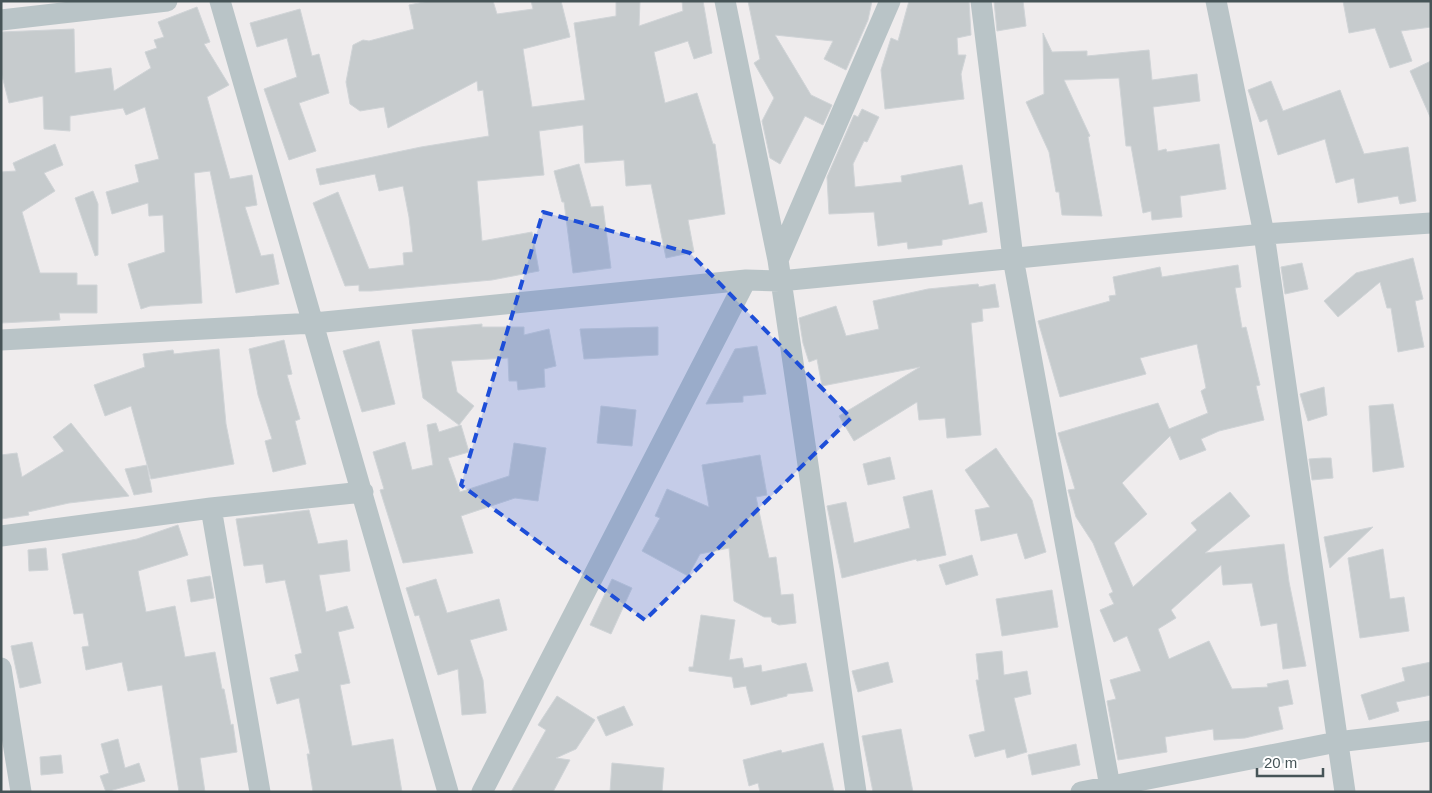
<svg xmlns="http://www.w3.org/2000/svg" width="1432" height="793" font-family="Helvetica,sans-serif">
	<rect width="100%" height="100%" fill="#efeced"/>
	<path fill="#c6cbcd" stroke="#d0d4d7" d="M429,1H493L497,14L533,9L531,1H561L570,37L523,49L532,107L585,100L574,23L616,16V1H640L639,26L683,11L682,1H703L712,53L694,59L688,41L654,52L665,103L697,93L713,144H715L725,214L688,220L694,252L666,258L651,184L626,186L624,160L585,163L583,125L539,131L544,175L477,181L482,241L532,232L539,271L492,280L371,291H359V285L345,286L313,203L338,192L369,269L404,265L403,253L413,252L409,217L403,186L379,191L375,174L320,185L316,169L421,147L489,136L483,90L478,91L477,81L388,128L384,107L360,111L350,104L346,82L353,45L363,40L369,41L414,29L409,5Z
		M748,1H872L868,20L846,70L824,59L833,41L775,35L811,95L832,105L823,125L805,116L780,164L770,158L762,121L774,98L754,63L760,59Z
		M909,1H969L971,35L957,38L958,55H966L961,74L964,99L885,109L881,70L891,38L898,41Z
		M994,1H1023L1026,26L997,31Z
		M1343,1H1431V27L1401,31L1412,61L1390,68L1375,28L1349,33Z
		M197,7L210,42L204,44L229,85L207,97L230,179L252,175L257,205L245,207L261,256L273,254L279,284L236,293L210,171L194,173L202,303L150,306L141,309L128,264L165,252L163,215L149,216L148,203L112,214L106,192L139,182L135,165L159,159L145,107L126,115L123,108L70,116V131L44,129L43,96L9,103L1,72V32L74,29L75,73L111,68L114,91L151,68L145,52L157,48L154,40L164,37L158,22Z
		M300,9L312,56L319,54L329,93L299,103L316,151L289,160L264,89L297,77L287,38L257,47L250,23Z
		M1043,33L1052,52L1087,51V56L1149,50L1152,80L1197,74L1200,101L1153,107L1158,151L1166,149L1167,152L1219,144L1226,189L1180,196L1182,217L1152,220L1151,211L1143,213L1131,146H1126L1119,78L1064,80L1090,136L1088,137L1102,216L1062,215L1059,192H1056L1049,152L1026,102L1044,94Z
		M1431,61V119L1410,71Z
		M1271,81L1283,111L1340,90L1364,154L1408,147L1416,201L1400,204L1398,196L1358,203L1354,178L1336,183L1325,139L1278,155L1267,119L1260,122L1248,90Z
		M862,109L879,117L867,142L864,141L853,164L855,187L902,182L901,176L962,165L969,205L982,202L987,232L942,240V245L908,249L907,242L878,246L874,212L829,214L827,177L854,115L858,117Z
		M55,144L63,165L44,173L55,191L22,212L40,273H77V285H97V313H59L60,320L1,323V172L16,171L13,163Z
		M579,164L591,207L603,206L611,268L573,273L564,202H562L554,171Z
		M93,191L98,204V255L95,256L75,198Z
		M1413,258L1423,299L1415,301L1424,347L1398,352L1391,308H1387L1380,282L1338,317L1324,301L1356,273Z
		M1302,263L1308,289L1285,294L1281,267Z
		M1238,265L1241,287L1235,288L1242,328L1246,327L1260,385L1256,386L1264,420L1219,431L1201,439L1206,450L1180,460L1170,436L1122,483L1147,514L1114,543L1133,587L1197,530L1191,523L1230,492L1250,516L1205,553L1284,544L1289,582L1306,666L1283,669L1277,623L1261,626L1252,583L1223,585L1221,565L1171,610L1176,618L1158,629L1169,659L1209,641L1232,689L1268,687L1267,684L1288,680L1293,704L1278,707L1283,729L1245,738L1214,740L1213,729L1165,737L1167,752L1118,760L1107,701L1116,699L1110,680L1141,671L1127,636L1114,642L1100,610L1114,604L1109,594L1113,592L1093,543L1076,517L1068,490L1075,489L1058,433L1158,403L1169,429L1208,413L1201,391L1206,388L1197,344L1140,358L1146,374L1060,397L1038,321L1110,301L1109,296L1116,295L1113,277L1160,267L1162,277Z
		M978,284L979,287L995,284L999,307L982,309L983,321L971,323L981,435L947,438L945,418L919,420L917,402L854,441L839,416L920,367L822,386L817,359L809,362L803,343L799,318L836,306L846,336L879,329L873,301L928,289Z
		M482,324V327H524V335L549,329L556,366L544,369L545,387L518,390L517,381H509L508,358L451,361L457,392L474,406L459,425L423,398L412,330Z
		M658,327V355L584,359L580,329Z
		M284,340L292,374L287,375L300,419L295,421L306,464L273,472L265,441L272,439L258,395L249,349Z
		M379,341L395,404L362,412L343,351Z
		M757,346L766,394L743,396V402L706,404L735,349Z
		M219,349L226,424L234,464L151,479L131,406L105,416L94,385L145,367L143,354L173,350L174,354Z
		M1324,387L1327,415L1308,421L1300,394Z
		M1393,404L1404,467L1373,472L1369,406Z
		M601,406L636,410L632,446L597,443Z
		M71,423L129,496L69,503L28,512L29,515L1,519V455L17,453L22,477L64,451L53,437Z
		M436,423L439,432L461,425L469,452L448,458L460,492L509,476L514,443L546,448L538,501L515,498L461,516L473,553L403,563L380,490L384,489L373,452L405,442L412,470L433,465L427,425Z
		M996,448L1032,500L1046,552L1025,559L1017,533L981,541L975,510L990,507L965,470Z
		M760,455L767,495L756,497L769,558L776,557L781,595L793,594L796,623L779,625L772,622L771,617H764L734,601L729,548L700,554L688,576L642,551L660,518L655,516L667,489L709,507L702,465Z
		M890,457L895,479L868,485L863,464Z
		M1323,458H1331L1333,478L1312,480L1309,459Z
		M147,465L152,492L134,495L125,469Z
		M932,490L946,555L917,561L916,559L842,578L827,506L846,502L854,543L910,528L903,497Z
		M309,510L318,544L347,540L350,571L319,575L326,612L347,606L354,628L338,632L350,683L340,685L352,746L393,739L402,792H313L307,754H310L299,698L277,704L270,678L299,671L295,655L302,653L285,580L266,583L263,564L244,566L236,519Z
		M178,525L188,555L138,571L146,612L175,606L185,657L215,652L222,689H224L231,725L233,724L237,752L200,758L205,792H179L162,685L128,691L122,662L86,670L82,647L89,646L83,613L74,614L62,554L137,539Z
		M1373,527L1330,568L1324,537Z
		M46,548L48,570L29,571L28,550Z
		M1383,549L1390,599L1404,597L1409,631L1360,638L1348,558Z
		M972,555L978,575L946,585L939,565Z
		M210,576L214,598L191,602L187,580Z
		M436,579L447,613L499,599L507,630L470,640L483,680L486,713L462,715L458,669L438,675L419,615L415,616L406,588Z
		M612,579L632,588L611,634L590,625Z
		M1052,590L1058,627L1002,636L996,599Z
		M701,615L735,620L729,660L742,658L744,668L761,665L762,672L806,663L813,691L787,694V696L751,705L746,686L734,688L732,677L689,671V667H693Z
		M32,642L41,683L20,688L11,646Z
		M1002,651L1004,675L1027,671L1031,694L1014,698L1027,752L1007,758L1005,749L975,757L969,735L985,731L976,680H979L976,654Z
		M888,662L893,682L858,692L852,671Z
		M1431,662V695L1396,702L1399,711L1369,720L1361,695L1405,681L1402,668Z
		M557,696L595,720L576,749L556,758L570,760L553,792H511L546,730L538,725Z
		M624,706L633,725L606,736L597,717Z
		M901,729L913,792H873L862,736Z
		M118,739L125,768L139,763L145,781L106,792L100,776L109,773L101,744Z
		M823,743L834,792H760L758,783L749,786L743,760L781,750L782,753Z
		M1076,744L1080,765L1032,775L1028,755Z
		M61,755L63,773L41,775L40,757Z
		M612,763L664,768L662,792H610Z"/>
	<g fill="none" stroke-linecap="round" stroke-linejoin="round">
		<path stroke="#b9c4c7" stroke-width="21" d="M220,1L448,792
			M725,1L778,260L856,792
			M981,1L1013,258L1111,792
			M1216,1L1264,234L1345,792
			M1,20L167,1
			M778,260L890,1
			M1,340L314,323L746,280L780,281L1264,234L1431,223
			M211,508L260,792
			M1,536L211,508L363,492
			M1,668L21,792
			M482,792L746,280
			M1081,792L1337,742L1431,731"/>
	</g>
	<path fill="#1d4ed8" fill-opacity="0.2" stroke="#1d4ed8" stroke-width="4" stroke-dasharray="10 6" stroke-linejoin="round" d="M543,212L690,253L851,418L645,620L461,485Z"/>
	<rect width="1432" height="793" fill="none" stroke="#465457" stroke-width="5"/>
	<path d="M1257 768v8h66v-8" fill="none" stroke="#465457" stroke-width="2.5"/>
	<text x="1264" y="768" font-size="15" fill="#465457" stroke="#ffffff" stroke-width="4" paint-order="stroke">20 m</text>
</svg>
